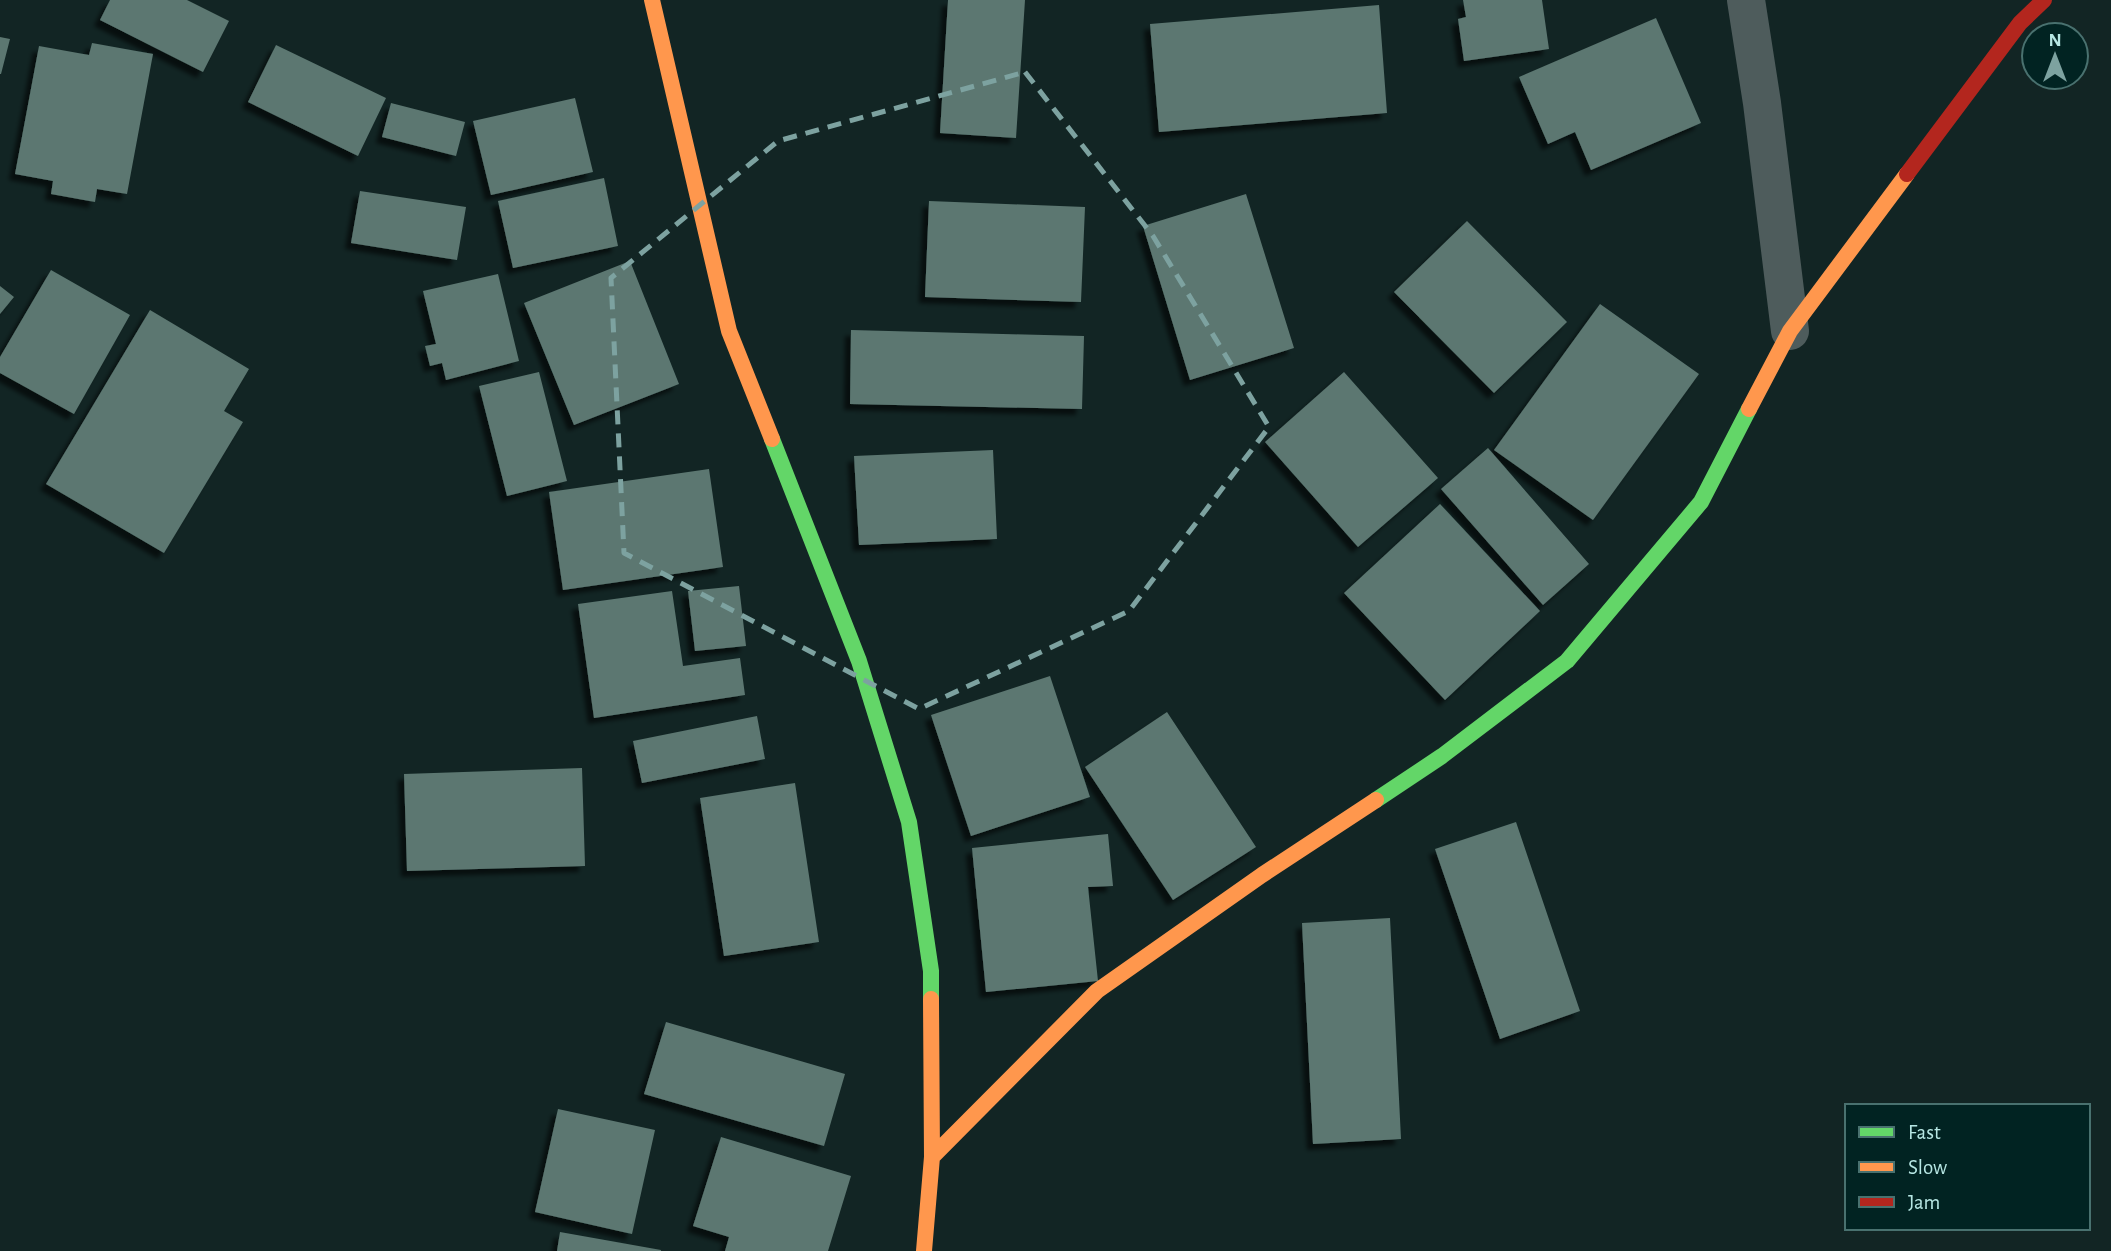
<svg xmlns="http://www.w3.org/2000/svg" width="2111" height="1251" font-family="'Alegreya Sans',sans-serif">
	<defs>
		<filter id="shadow"><feDropShadow dx="-6" dy="6" stdDeviation="2" flood-color="#0009"/></filter>
	</defs>
	<rect width="100%" height="100%" fill="#122524"/>
	<path fill="#5c7771" filter="url(#shadow)" d="M110,0H187L229,21L203,72L100,20Z
		M948,0H1025L1016,138L940,133Z
		M1463,0H1542L1549,49L1464,61L1458,19L1466,17Z
		M1379,5L1387,113L1159,132L1150,24Z
		M1656,18L1701,123L1591,170L1575,132L1548,144L1519,77Z
		M0,37L10,39L1,74H0Z
		M92,43L153,54L127,194L97,189L95,202L51,194L53,181L15,174L39,46L89,55Z
		M276,45L386,98L358,156L248,102Z
		M575,98L593,172L491,195L473,121Z
		M391,103L465,122L456,156L382,137Z
		M604,178L618,246L513,268L498,201Z
		M360,191L466,207L457,260L351,243Z
		M1246,194L1294,348L1190,380L1143,226Z
		M929,201L1085,207L1081,302L925,297Z
		M1467,221L1567,322L1494,393L1394,292Z
		M630,261L679,384L574,425L524,303Z
		M51,270L130,315L74,414L0,373V357Z
		M498,274L519,361L446,380L442,363L430,366L425,346L436,344L423,291Z
		M0,286L14,297L0,314Z
		M1600,304L1699,374L1593,520L1494,450Z
		M150,310L249,369L224,411L243,422L164,553L46,484Z
		M851,330L1084,336L1082,409L850,404Z
		M539,372L567,481L507,496L479,386Z
		M1344,372L1438,478L1358,547L1265,442Z
		M1488,448L1589,564L1543,605L1441,489Z
		M993,450L997,539L859,545L854,456Z
		M709,469L723,567L563,590L549,492Z
		M1440,504L1540,611L1445,700L1344,593Z
		M739,586L746,646L695,651L688,591Z
		M672,591L683,666L740,658L745,695L594,718L578,604Z
		M1050,676L1090,797L971,836L931,715Z
		M1167,712L1256,847L1173,900L1085,767Z
		M757,716L765,759L642,783L633,741Z
		M582,768L585,866L407,871L404,774Z
		M795,783L819,942L724,956L700,798Z
		M1516,822L1580,1011L1500,1039L1435,849Z
		M1108,834L1113,886L1088,887L1098,981L986,992L972,848Z
		M1390,918L1401,1139L1313,1144L1302,923Z
		M666,1022L845,1074L824,1146L644,1094Z
		M558,1109L655,1130L632,1234L535,1212Z
		M721,1137L851,1176L828,1251H725L729,1237L693,1226Z
		M560,1232L661,1250V1251H557Z"/>
	<g fill="none" stroke-linecap="round" stroke-linejoin="round">
		<path stroke="#4e5c5c" stroke-width="38" d="M1746,0L1762,103L1790,331"/>
		<path stroke="#63d668" stroke-width="16" d="M772,439L859,661L909,822L931,971V999
			M1376,800L1442,756L1567,661L1701,502L1749,409"/>
		<path stroke="#ff974d" stroke-width="16" d="M652,0L729,331L772,439
			M1749,409L1790,331L1907,174
			M932,1157L1097,991L1262,875L1376,800
			M924,1251L932,1157L931,999"/>
		<path stroke="#b3261e" stroke-width="16" d="M1907,174L2020,23L2044,0"/>
	</g>
	<path fill="none" stroke="#7da2a0" stroke-width="5" stroke-dasharray="14 9" stroke-linejoin="round" d="M1025,72L1153,236L1269,427L1129,611L919,709L624,553L611,278L778,141Z"/>
	<rect x="1845" y="1104" width="245" height="126" fill="#012322" stroke="#49716f" stroke-width="2"/>
	<rect x="1859" y="1127" width="35" height="10" fill="#63d668" stroke="#49716f" stroke-width="2"/>
	<text x="1908" y="1139" font-size="21" fill="#b6e6e3">Fast</text>
	<rect x="1859" y="1162" width="35" height="10" fill="#ff974d" stroke="#49716f" stroke-width="2"/>
	<text x="1908" y="1174" font-size="21" fill="#b6e6e3">Slow</text>
	<rect x="1859" y="1197" width="35" height="10" fill="#b3261e" stroke="#49716f" stroke-width="2"/>
	<text x="1908" y="1209" font-size="21" fill="#b6e6e3">Jam</text>
	<g transform="translate(2055 56)"><circle r="33" fill="#012322" stroke="#49716f" stroke-width="2"/>
	<path d="M0-5L12 26L0 18L-12 26Z" fill="#7da2a0"/>
	<text y="-10" font-size="19" font-weight="bold" text-anchor="middle" fill="#b6e6e3">N</text>
	</g>
</svg>
